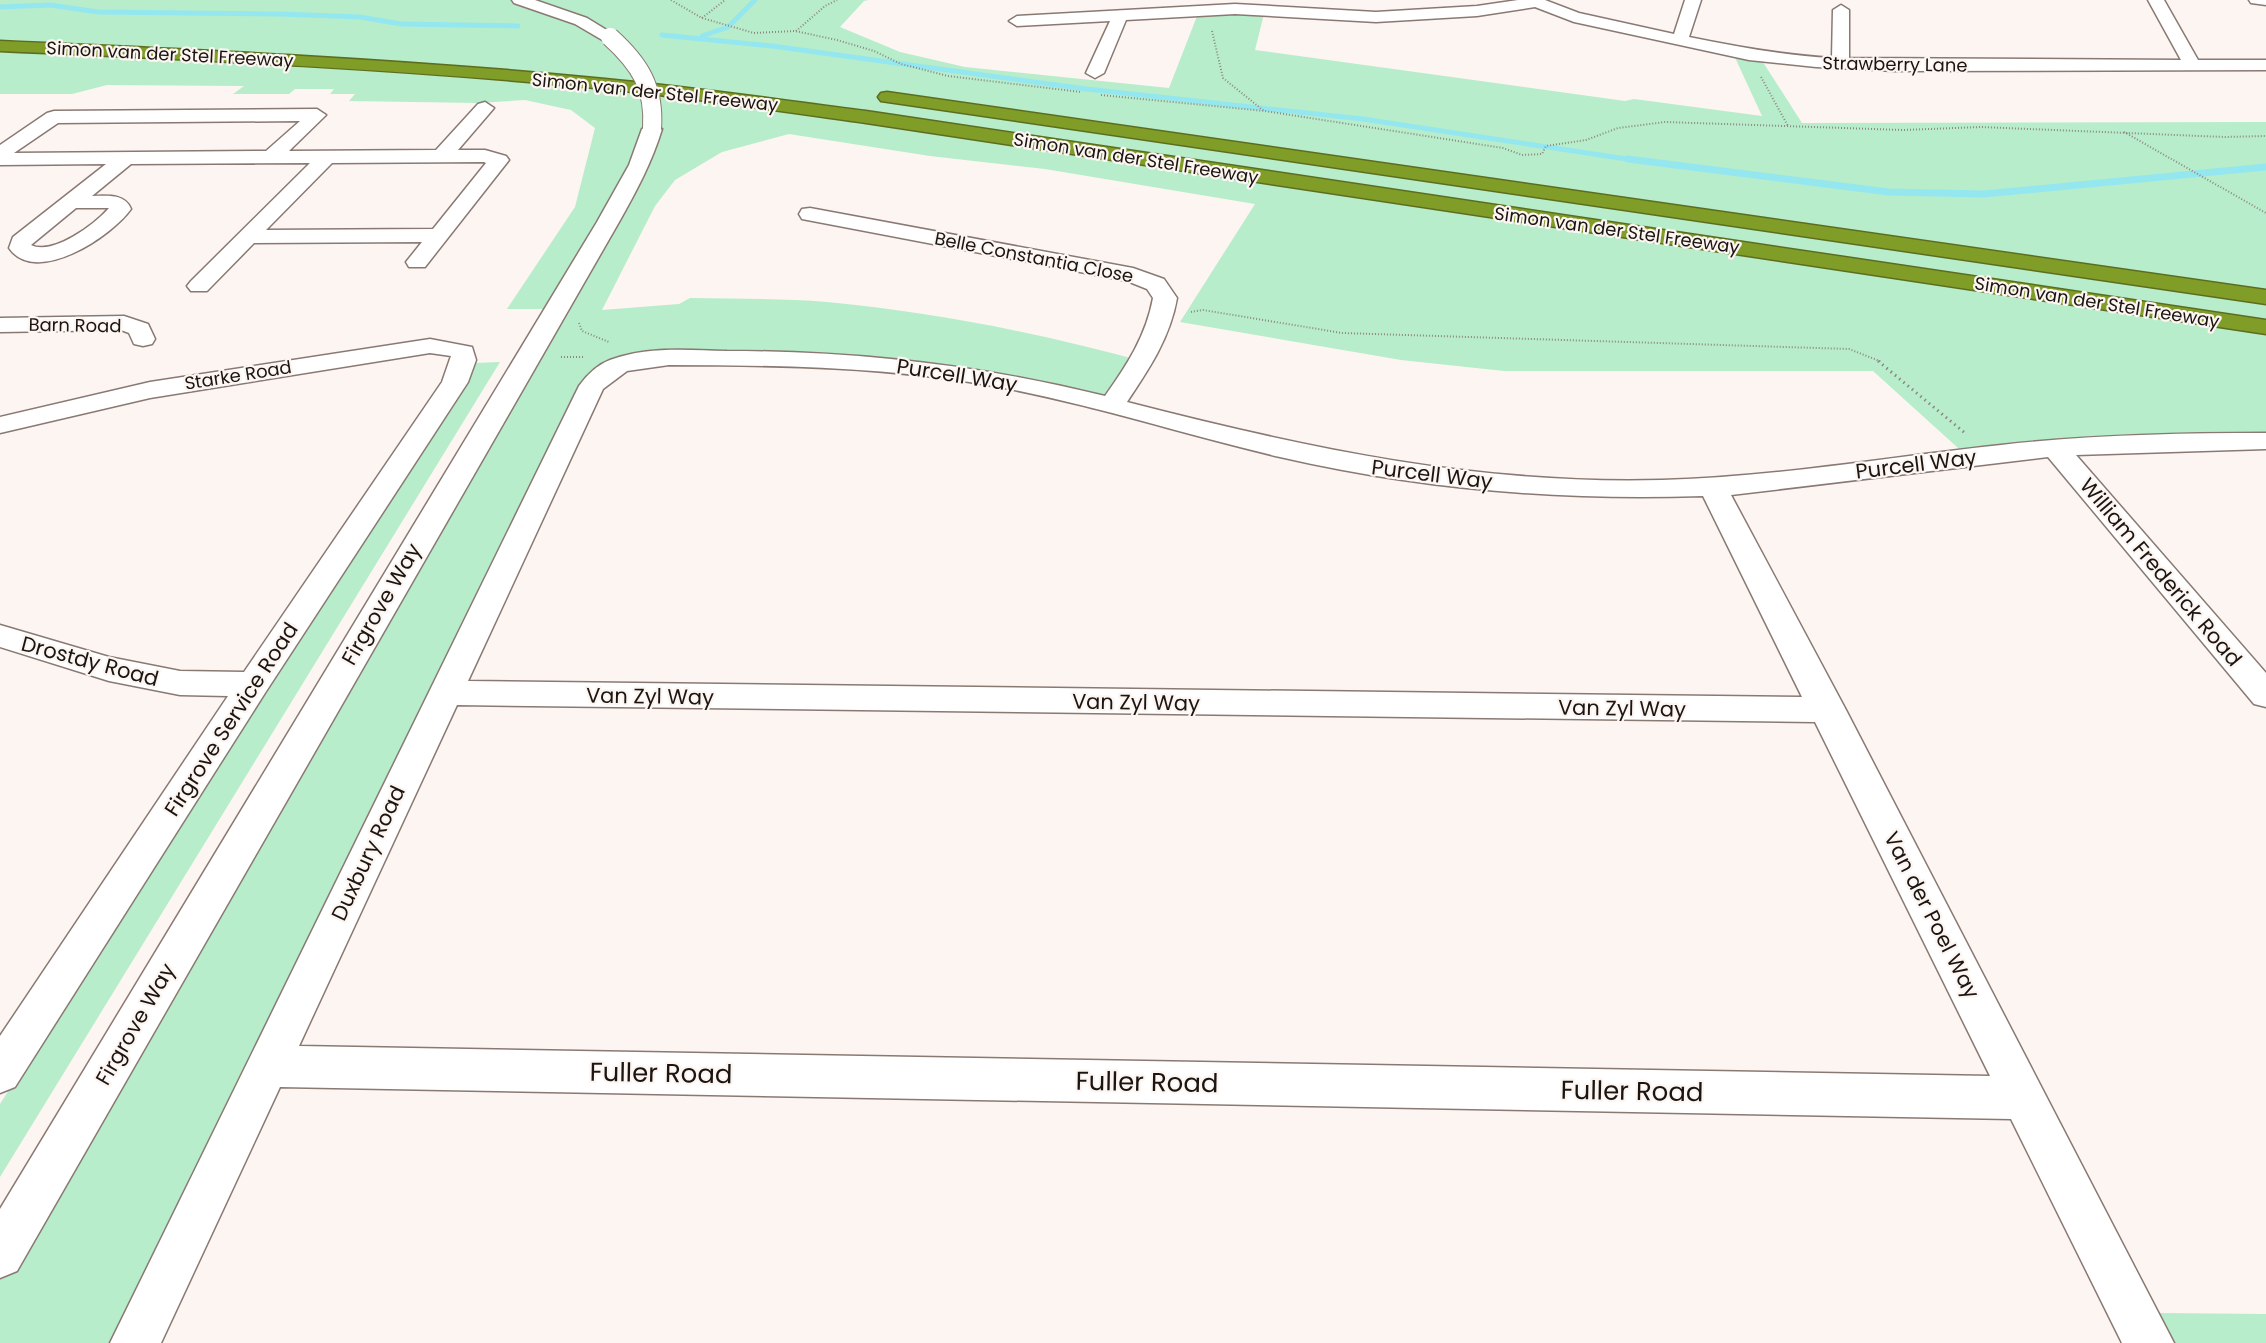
<svg xmlns="http://www.w3.org/2000/svg" width="2266" height="1343" font-family="Poppins,sans-serif">
	<rect width="100%" height="100%" fill="#fcf5f1"/>
	<path fill="#b7edca" d="M0,0H868L864,1L840,27L900,52L965,67L1169,88L1199,11L1265,10L1255,50L1625,101L1634,99L1762,116L1732,51L1759,56L1802,123L2266,122V441L1968,457L1873,371H1504L1401,360L1180,322L1255,204L1045,169L930,156L789,134L722,152L675,180L655,206L602,310L679,304L690,298C735,299 782,298 827,302C934,312 1039,333 1142,361L1112,405L950,372L690,359L609,369L135,1343H0V1254L553,309H507L575,207L595,128L571,110L525,100L479,103L349,101L355,94H330L334,89H295L289,94H233L244,86L107,85L72,94H0Z
		M500,362L0,1177V1104L475,363Z
		M2157,1313L2266,1314V1343H2173Z"/>
	<g fill="none" stroke-linecap="round" stroke-linejoin="round">
		<path stroke="#95e7ef" stroke-width="5" d="M0,7L50,5L98,12L281,14L360,17L401,24L518,26
			M662,35L772,46L1086,89L1363,119L1640,161
			M702,36L728,27L755,0"/>
		<path stroke="#95e7ef" stroke-width="7" d="M1628,159L1889,192L1984,194L2266,167"/>
		<g stroke="#8a7973" stroke-width="3">
			<path id="minor" d="M512,0H535L587,18L618,37L616,41H604L575,24L514,3Z
				M1518,0H1545L1579,13L1674,34L1685,0H1701L1689,37C1737,47 1784,55 1832,58L1833,10L1841,5L1849,10V58L2181,60L2148,0H2164L2198,60H2266V70L1895,71L1816,67L1749,60L1574,22L1535,7L1477,16L1376,22L1235,14L1126,20L1104,73L1095,78L1086,73L1110,21L1017,26L1009,21L1017,16L1235,4L1376,12L1477,6Z
				M2249,0H2266V5L2251,3Z
				M485,102L494,108L458,150H485L506,156L509,160L425,267H409L406,262L422,242L254,243L207,291H191L187,286L191,281L310,163L131,164L92,196C106,196 125,193 131,209C112,236 36,287 9,248L13,237L106,164L0,165V145L47,113L54,111L317,109L326,115L289,151L436,150L478,104ZM300,121L266,151L14,153L58,123ZM332,163L484,162L486,163L433,229L266,230ZM76,208H109C95,224 53,256 31,245Z
				M652,123L662,129C652,162 636,192 619,222L17,1271L0,1278V1209L597,222L629,165L642,129Z
				M810,208L1133,268L1164,279L1177,298C1170,338 1149,369 1127,402C1305,448 1477,485 1662,480C1776,477 1888,457 2001,445C2089,435 2177,433 2266,433V449L2076,455L2266,673V707L2254,704L2048,457L1731,495L1846,710L2174,1343H2122L2011,1119L280,1087L161,1343H110L579,386C587,375 597,365 610,360C647,346 688,350 727,351C856,351 980,365 1105,396C1127,365 1146,336 1153,298L1147,289L1127,281L802,219L799,214L802,209ZM669,365C779,365 890,367 999,387C1094,405 1186,435 1280,457C1419,489 1560,501 1703,496L1802,697L468,681L603,389L627,371ZM457,705L1815,722L1990,1076L299,1046Z
				M124,316L148,324L155,339L152,344L143,346L134,344L129,333L121,330L0,332V318Z
				M430,339L472,347L476,360L468,382L265,693L15,1087L0,1093V1036L228,696L180,695L109,681L0,647V625L109,657L180,671L244,672L442,382L451,356L430,353L150,398L0,433V417L150,382Z"/>
		</g>
		<g stroke="#5d6d20" stroke-width="3">
			<path id="highway" d="M0,41C202,50 404,59 605,79C693,87 779,100 866,111L2266,320V334L866,123C779,111 693,98 605,89C404,69 202,60 0,51Z
				M887,92L2266,290V304L881,101L878,97L881,93Z"/>
		</g>
		<path stroke="#8d8783" stroke-width="2" stroke-dasharray="1 2" stroke-linecap="butt" d="M671,0L702,18L754,33L795,31L837,40L874,51L901,64L948,76L1081,92
			M702,18L725,0
			M796,31L825,6L837,0
			M1212,31L1223,78L1264,111
			M1761,77L1788,126
			M1101,95L1265,111L1503,148L1522,155L1542,154L1546,146L1586,140L1618,128L1665,122L1903,130L1981,127L2225,137L2266,136
			M2124,132L2266,213
			M1191,312L1203,310L1342,333L1849,349L1882,362
			M579,323L582,331L609,342
			M561,357H583"/>
		<path stroke="#8d8783" stroke-width="3" stroke-dasharray="1.5 4" stroke-linecap="butt" d="M1878,361L1965,433"/>
		<use href="#minor" fill="#fff" fill-rule="evenodd"/>
		<use href="#highway" fill="#809d28" fill-rule="evenodd"/>
		<g stroke="#8a7973" stroke-width="20" stroke-linecap="butt">
			<path id="minor-bridge" d="M610,37C640,64 655,88 652,129"/>
		</g>
		<use href="#minor-bridge" stroke="#fff" stroke-width="18"/>
	</g>
	<g text-anchor="middle" dominant-baseline="central" stroke-width="4.5" stroke-linejoin="round" paint-order="stroke">
		<g font-size="18" fill="#1b1512" stroke="#fcf5f1">
			<text transform="translate(170 54) rotate(3)">Simon van der Stel Freeway</text>
			<text transform="translate(1895 64) rotate(1)">Strawberry Lane</text>
			<text transform="translate(655 92) rotate(6)">Simon van der Stel Freeway</text>
			<text transform="translate(1136 158) rotate(9)">Simon van der Stel Freeway</text>
			<text transform="translate(1617 230) rotate(8)">Simon van der Stel Freeway</text>
			<text transform="translate(1034 257) rotate(11)">Belle Constantia Close</text>
			<text transform="translate(2097 302) rotate(9)">Simon van der Stel Freeway</text>
			<text transform="translate(75 325) rotate(1)">Barn Road</text>
			<text transform="translate(238 375) rotate(-9)">Starke Road</text>
		</g>
		<g font-size="21" fill="#1b1512" stroke="#fcf5f1">
			<text transform="translate(957 375) rotate(9)">Purcell Way</text>
			<text transform="translate(1916 464) rotate(-7)">Purcell Way</text>
			<text transform="translate(1432 474) rotate(7)">Purcell Way</text>
			<text transform="translate(2161 572) rotate(50)">William Frederick Road</text>
			<text transform="translate(381 604) rotate(-60)">Firgrove Way</text>
			<text transform="translate(90 661) rotate(15)">Drostdy Road</text>
			<text transform="translate(650 696) rotate(1)">Van Zyl Way</text>
			<text transform="translate(1136 702) rotate(1)">Van Zyl Way</text>
			<text transform="translate(1622 708) rotate(1)">Van Zyl Way</text>
			<text transform="translate(231 719) rotate(-57)">Firgrove Service Road</text>
			<text transform="translate(368 853) rotate(-65)">Duxbury Road</text>
			<text transform="translate(1932 915) rotate(63)">Van der Poel Way</text>
			<text transform="translate(135 1024) rotate(-60)">Firgrove Way</text>
		</g>
		<g font-size="26" fill="#1b1512" stroke="#fcf5f1">
			<text transform="translate(661 1073) rotate(1)">Fuller Road</text>
			<text transform="translate(1147 1082) rotate(1)">Fuller Road</text>
			<text transform="translate(1632 1091) rotate(1)">Fuller Road</text>
		</g>
	</g>
</svg>
